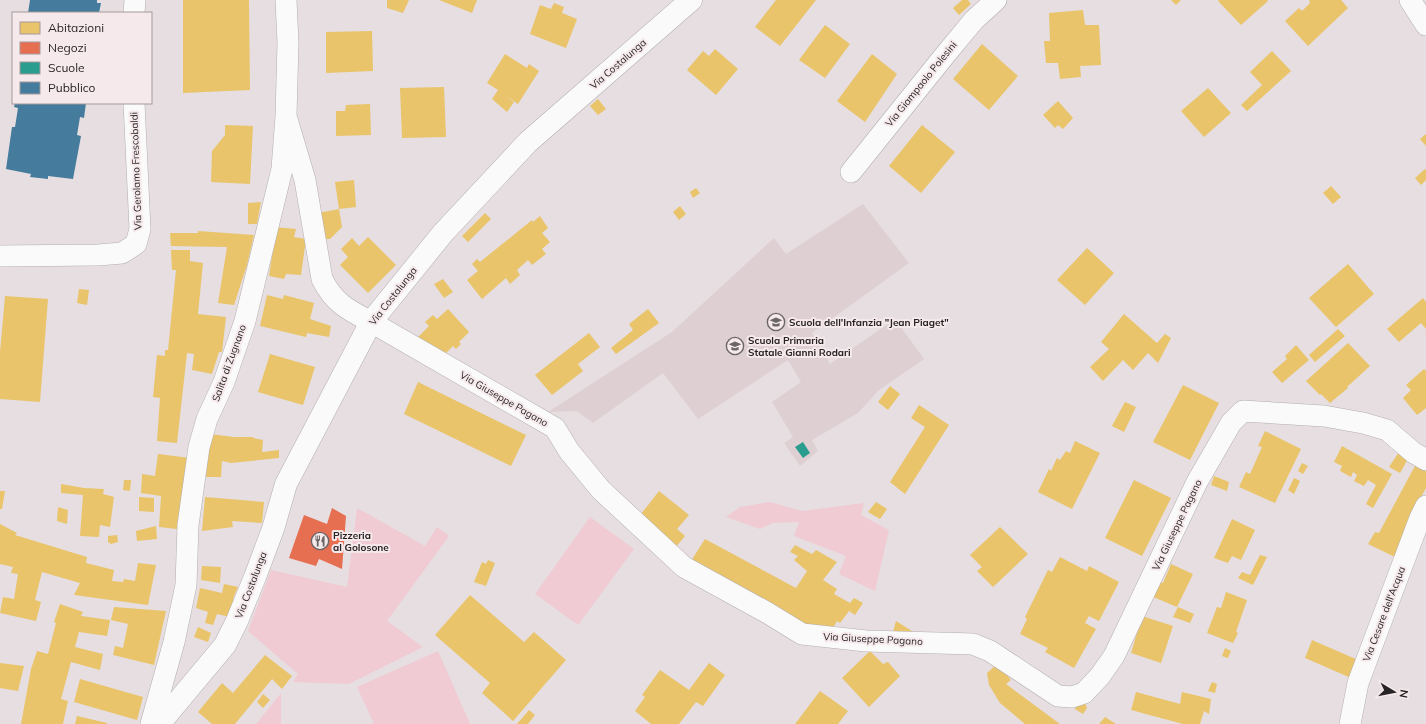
<svg xmlns="http://www.w3.org/2000/svg" width="1426" height="724" font-family="Mulish,sans-serif">
	<rect width="100%" height="100%" fill="#e6dee0"/>
	<!-- built -->
	<path fill="#decfd3" d="M 863,204 L 909,263 L 812,333 L 830,364 L 895,319 L 924,359 L 879,390 L 858,413 L 812,440 L 818,451 L 800,466 L 784,443 L 793,437 L 772,402 L 801,382 L 788,360 L 698,419 L 663,373 L 593,423 L 577,411 L 548,412 L 672,332 L 774,238 L 786,254 Z"/>
	<!-- green -->
	<path fill="#f0cbd4" d="M 770,502 L 802,511 L 864,503 L 861,515 L 889,530 L 875,591 L 839,574 L 846,556 L 794,536 L 799,522 L 773,523 L 760,529 L 726,517 L 740,507 Z
		M 357,508 L 425,546 L 437,527 L 449,536 L 387,621 L 423,647 L 349,684 L 293,682 L 298,674 L 248,631 L 271,570 L 347,587 Z
		M 590,517 L 634,549 L 578,625 L 535,594 Z
		M 438,651 L 470,724 L 374,724 L 357,687 Z
		M 281,693 L 281,724 L 256,724 Z"/>
	<!-- homes -->
	<path fill="#e9c46a" d="M 183,0 L 249,0 L 250,90 L 183,93 Z
		M 387,0 L 409,0 L 403,13 L 387,8 Z
		M 439,0 L 477,0 L 472,13 Z
		M 776,0 L 816,0 L 780,46 L 755,27 Z
		M 962,0 L 968,0 L 971,4 L 959,15 L 953,8 Z
		M 1171,0 L 1181,0 L 1176,5 Z
		M 1219,0 L 1267,0 L 1268,1 L 1241,25 L 1218,1 Z
		M 1310,0 L 1341,0 L 1348,8 L 1308,46 L 1285,21 L 1299,8 L 1302,11 L 1310,3 L 1309,1 Z
		M 554,3 L 564,7 L 562,13 L 577,19 L 566,48 L 530,34 L 540,5 L 551,9 Z
		M 1083,10 L 1085,25 L 1099,25 L 1101,65 L 1080,66 L 1081,77 L 1060,79 L 1058,63 L 1046,63 L 1044,41 L 1050,41 L 1049,13 Z
		M 825,25 L 850,44 L 825,78 L 799,60 Z
		M 372,31 L 373,71 L 326,73 L 326,32 Z
		M 982,44 L 1018,76 L 989,110 L 953,79 Z
		M 715,49 L 738,69 L 716,95 L 687,70 L 703,51 L 709,56 Z
		M 1272,51 L 1291,71 L 1247,111 L 1241,105 L 1262,85 L 1250,72 Z
		M 505,54 L 527,68 L 529,64 L 539,71 L 518,104 L 503,94 L 514,102 L 507,112 L 492,99 L 498,90 L 487,83 Z
		M 872,54 L 897,74 L 865,122 L 837,101 Z
		M 444,87 L 446,137 L 402,138 L 400,88 Z
		M 1208,88 L 1231,113 L 1204,137 L 1181,111 Z
		M 598,99 L 606,109 L 598,115 L 590,106 Z
		M 1058,101 L 1073,118 L 1063,129 L 1058,125 L 1055,128 L 1043,115 Z
		M 370,104 L 371,135 L 336,136 L 336,111 L 345,111 L 346,105 Z
		M 225,125 L 253,126 L 250,184 L 211,182 L 212,151 L 225,135 Z
		M 922,125 L 955,152 L 921,193 L 889,166 Z
		M 1426,134 L 1426,146 L 1420,139 Z
		M 1425,169 L 1426,170 L 1426,180 L 1421,185 L 1415,178 Z
		M 354,180 L 356,207 L 339,209 L 335,182 Z
		M 1331,186 L 1341,197 L 1333,204 L 1323,193 Z
		M 696,188 L 700,193 L 693,198 L 690,192 Z
		M 261,202 L 257,224 L 248,224 L 248,203 Z
		M 680,206 L 686,214 L 679,220 L 673,212 Z
		M 339,209 L 342,227 L 330,239 L 322,239 L 318,213 Z
		M 485,213 L 491,219 L 468,242 L 462,236 Z
		M 540,216 L 548,228 L 542,233 L 550,242 L 542,249 L 546,254 L 532,265 L 528,260 L 517,270 L 520,275 L 510,284 L 506,278 L 482,299 L 467,280 L 478,271 L 472,264 L 477,259 L 480,262 L 532,220 L 533,222 Z
		M 274,227 L 296,229 L 294,237 L 306,239 L 301,275 L 286,274 L 284,279 L 269,276 L 275,236 Z
		M 198,231 L 254,235 L 247,265 L 234,305 L 218,303 L 227,247 L 171,246 L 170,233 L 198,233 Z
		M 368,237 L 396,265 L 368,293 L 340,265 L 348,257 L 341,249 L 352,238 L 359,246 Z
		M 1087,248 L 1114,273 L 1085,305 L 1057,280 Z
		M 171,250 L 190,250 L 190,261 L 203,263 L 198,314 L 226,317 L 222,352 L 219,352 L 212,374 L 192,370 L 194,354 L 187,353 L 177,443 L 157,441 L 160,398 L 153,397 L 157,355 L 165,356 L 165,350 L 168,350 L 176,270 L 172,270 Z
		M 1348,264 L 1374,294 L 1336,327 L 1309,298 Z
		M 443,279 L 453,292 L 444,298 L 434,284 Z
		M 79,289 L 89,290 L 87,305 L 77,303 Z
		M 267,295 L 283,299 L 284,295 L 314,303 L 310,319 L 331,326 L 329,337 L 307,333 L 306,337 L 260,326 Z
		M 5,296 L 48,299 L 40,402 L 0,399 L 0,352 Z
		M 1423,298 L 1426,302 L 1426,329 L 1421,323 L 1399,342 L 1387,329 Z
		M 448,309 L 469,332 L 459,342 L 461,344 L 456,349 L 453,346 L 444,355 L 416,339 L 429,326 L 425,322 L 433,315 L 437,319 Z
		M 648,309 L 659,323 L 616,354 L 611,348 L 633,330 L 629,324 Z
		M 1124,314 L 1157,343 L 1165,334 L 1171,338 L 1158,363 L 1148,353 L 1133,370 L 1123,360 L 1103,381 L 1090,367 L 1109,349 L 1101,342 Z
		M 1338,329 L 1345,336 L 1315,362 L 1309,355 Z
		M 589,333 L 600,347 L 578,364 L 583,371 L 552,395 L 535,375 Z
		M 1348,343 L 1370,366 L 1347,387 L 1348,388 L 1330,403 L 1321,394 L 1320,395 L 1306,381 Z
		M 1296,345 L 1309,360 L 1282,383 L 1272,372 L 1287,359 L 1285,356 Z
		M 270,354 L 315,367 L 303,405 L 258,392 Z
		M 1424,369 L 1426,371 L 1426,408 L 1417,415 L 1403,398 L 1411,390 L 1406,385 Z
		M 418,382 L 526,435 L 511,466 L 404,414 Z
		M 1183,385 L 1219,403 L 1190,460 L 1153,442 Z
		M 890,386 L 900,394 L 888,410 L 878,402 Z
		M 1125,402 L 1136,407 L 1124,432 L 1112,426 Z
		M 919,405 L 949,425 L 905,494 L 890,482 L 925,427 L 911,418 Z
		M 1265,431 L 1301,449 L 1275,503 L 1239,487 L 1246,472 L 1250,474 L 1262,447 L 1258,446 Z
		M 210,434 L 234,437 L 254,437 L 253,438 L 263,440 L 262,452 L 279,450 L 279,458 L 231,463 L 222,461 L 221,477 L 206,477 Z
		M 1075,441 L 1100,453 L 1072,509 L 1038,492 L 1049,469 L 1051,471 L 1057,458 L 1060,460 L 1066,451 L 1070,453 Z
		M 1342,446 L 1392,474 L 1373,508 L 1366,504 L 1376,485 L 1368,480 L 1364,486 L 1354,481 L 1357,475 L 1353,472 L 1351,477 L 1340,471 L 1342,466 L 1334,462 Z
		M 1399,452 L 1408,459 L 1400,473 L 1389,467 Z
		M 158,454 L 190,458 L 182,498 L 177,529 L 159,527 L 161,496 L 141,493 L 142,474 L 155,476 Z
		M 1302,463 L 1308,466 L 1303,474 L 1298,471 Z
		M 1416,464 L 1426,470 L 1426,488 L 1408,520 L 1412,523 L 1395,557 L 1368,544 L 1375,532 L 1379,533 Z
		M 1214,476 L 1229,482 L 1227,491 L 1211,485 Z
		M 1294,478 L 1300,481 L 1294,494 L 1288,490 Z
		M 124,480 L 131,480 L 130,491 L 123,490 Z
		M 1134,480 L 1171,498 L 1142,556 L 1105,538 Z
		M 61,484 L 84,488 L 104,489 L 103,494 L 114,497 L 110,527 L 100,525 L 99,537 L 80,536 L 83,495 L 61,493 Z
		M 0,491 L 5,491 L 2,509 L 0,509 Z
		M 659,491 L 689,515 L 677,529 L 685,536 L 675,548 L 638,518 Z
		M 139,497 L 154,498 L 154,512 L 139,511 Z
		M 205,497 L 264,502 L 262,523 L 232,521 L 233,527 L 202,531 Z
		M 876,502 L 887,509 L 880,519 L 868,512 Z
		M 58,507 L 68,510 L 67,524 L 57,521 Z
		M 1232,519 L 1255,530 L 1241,560 L 1232,556 L 1228,563 L 1214,558 Z
		M 0,524 L 17,533 L 15,535 L 87,557 L 86,563 L 114,570 L 112,581 L 123,582 L 124,579 L 135,581 L 138,563 L 156,565 L 148,605 L 74,595 L 80,583 L 42,572 L 35,600 L 41,602 L 36,621 L 0,613 L 3,597 L 14,599 L 18,574 L 11,573 L 13,567 L 0,564 Z
		M 156,526 L 157,539 L 137,541 L 136,531 Z
		M 1000,527 L 1028,554 L 993,587 L 977,571 L 982,567 L 970,555 Z
		M 117,535 L 118,542 L 111,544 L 108,542 L 108,536 Z
		M 705,539 L 796,588 L 807,571 L 794,560 L 798,556 L 790,552 L 795,545 L 812,554 L 816,550 L 837,562 L 823,580 L 837,589 L 834,594 L 850,603 L 854,598 L 863,603 L 855,615 L 849,611 L 840,623 L 837,621 L 831,631 L 812,629 L 691,561 Z
		M 1260,555 L 1267,557 L 1253,585 L 1238,578 L 1242,572 L 1250,575 Z
		M 1060,557 L 1087,571 L 1089,566 L 1119,582 L 1099,621 L 1089,616 L 1085,623 L 1096,629 L 1074,668 L 1045,652 L 1048,648 L 1020,634 L 1027,619 L 1025,617 L 1048,570 L 1052,572 Z
		M 488,560 L 495,563 L 486,586 L 474,582 L 482,562 L 486,564 Z
		M 1171,564 L 1193,574 L 1177,607 L 1151,596 L 1158,581 L 1163,583 Z
		M 202,566 L 221,567 L 220,583 L 201,580 Z
		M 224,584 L 238,587 L 234,596 L 230,617 L 217,614 L 213,625 L 205,623 L 208,612 L 196,608 L 200,588 L 222,593 Z
		M 1226,592 L 1247,600 L 1236,632 L 1238,633 L 1233,643 L 1207,633 L 1217,607 L 1221,608 Z
		M 470,595 L 524,642 L 534,632 L 566,660 L 513,721 L 482,693 L 490,683 L 435,635 Z
		M 60,604 L 83,612 L 81,616 L 110,620 L 107,636 L 79,632 L 75,647 L 103,654 L 100,670 L 71,662 L 61,699 L 68,701 L 63,724 L 21,724 L 31,669 L 37,651 L 48,654 L 56,623 L 54,622 Z
		M 114,607 L 166,611 L 154,665 L 113,655 L 115,646 L 123,648 L 128,624 L 111,620 Z
		M 1178,607 L 1194,614 L 1190,623 L 1173,617 Z
		M 1142,616 L 1173,626 L 1161,663 L 1131,653 Z
		M 896,621 L 915,633 L 893,632 Z
		M 198,627 L 211,633 L 208,642 L 194,637 Z
		M 1312,640 L 1358,660 L 1351,678 L 1305,658 Z
		M 1225,648 L 1231,651 L 1228,658 L 1222,656 Z
		M 870,651 L 883,664 L 888,662 L 900,676 L 869,707 L 842,678 Z
		M 265,655 L 292,676 L 282,689 L 272,679 L 235,724 L 212,724 L 198,712 L 222,683 L 233,693 Z
		M 0,663 L 24,666 L 18,691 L 0,688 Z
		M 709,663 L 725,675 L 703,706 L 696,702 L 679,724 L 651,724 L 635,711 L 645,697 L 642,695 L 660,670 L 689,690 Z
		M 997,664 L 1011,680 L 1006,684 L 1060,724 L 1025,724 L 1000,703 L 989,685 L 987,673 Z
		M 80,679 L 143,697 L 137,720 L 74,702 Z
		M 1212,682 L 1217,684 L 1215,693 L 1208,691 Z
		M 820,691 L 848,711 L 838,724 L 795,724 Z
		M 1136,692 L 1180,704 L 1182,692 L 1211,699 L 1209,714 L 1204,711 L 1200,724 L 1183,724 L 1131,710 Z
		M 263,694 L 270,700 L 263,708 L 257,702 Z
		M 1085,703 L 1087,708 L 1083,714 L 1075,709 L 1077,704 Z
		M 529,710 L 535,715 L 528,724 L 517,724 Z
		M 77,716 L 107,723 L 107,724 L 75,724 Z
		M 1105,717 L 1116,724 L 1099,724 Z"/>
	<!-- shops -->
	<path fill="#e76f51" d="M 332,508 L 346,516 L 342,569 L 319,559 L 316,566 L 289,558 L 304,515 L 327,524 Z"/>
	<!-- schools -->
	<path fill="#2a9d8f" d="M 803,442 L 810,453 L 803,458 L 795,447 Z"/>
	<!-- public -->
	<path fill="#457b9d" d="M 30,0 L 97,0 L 97,3 L 101,3 L 99,13 L 28,13 Z
		M 15,103 L 86,103 L 84,118 L 80,117 L 77,135 L 81,136 L 73,179 L 48,176 L 48,179 L 30,177 L 31,174 L 6,169 L 12,127 L 15,127 L 18,108 L 14,107 Z"/>
	<g fill="none" stroke-linecap="round" stroke-linejoin="round">
		<defs>
			<path id="street" d="M 1410,0 L 1426,25
				M 134,13 L 135,0
				M 286,116 L 305,180 L 322,279 C 334,303 348,310 371,322 L 555,428 L 569,451 L 601,490 L 684,567 L 766,612 L 802,634 L 866,641 L 973,644 L 990,651 L 1058,696 L 1072,697 L 1084,693 L 1100,676 L 1114,656 L 1197,482 L 1231,423 L 1243,411 L 1324,416 L 1363,423 L 1387,430 L 1414,453 L 1426,460
				M 851,172 L 945,55 L 974,20 L 996,0
				M 0,256 L 98,255 L 122,253 L 136,244 L 140,229 L 134,103
				M 151,724 L 174,642 L 186,585 L 188,525 L 199,447 L 207,419 L 224,382 L 245,321 L 282,169 L 286,116 L 288,43 L 286,0
				M 1350,724 L 1358,683 L 1420,518 L 1426,506"/>
			<path id="secondary" d="M 159,724 L 225,645 L 237,621 L 255,577 L 273,529 L 286,484 L 371,322 L 443,233 L 528,142 L 691,0"/>
		</defs>
		<!-- street casing -->
		<use href="#street" stroke="#b3aeaf" stroke-width="22"/>
		<!-- secondary casing -->
		<use href="#secondary" stroke="#b3aeaf" stroke-width="23"/>
		<!-- street -->
		<use href="#street" stroke="#fbfafa" stroke-width="21"/>
		<!-- secondary -->
		<use href="#secondary" stroke="#fbfafa" stroke-width="22"/>
	</g>
	<!-- icons -->
	<defs>
		<symbol id="school-ring" viewBox="-11 -11 22 22"><circle r="9.5" fill="#f6e9ec" stroke="#6a6566" stroke-width="1.5"/><path d="M0-5L7-2L0 1L-7-2ZM-4 1L0 2.5L4 1V4Q0 6-4 4Z" fill="#6a6566"/></symbol>
		<symbol id="restaurant-ring" viewBox="-11 -11 22 22"><circle r="9.5" fill="#f6e9ec" stroke="#6a6566" stroke-width="1.5"/><path d="M-5-6h1v4h1v-4h1v4h1v-4h1v5L-1.5 .5V6h-2V.5L-5-1ZM5-6V6H3V1.5H1.5Q1.5-4 5-6Z" fill="#6a6566"/></symbol>
	</defs>
	<g fill-rule="evenodd">
		<use href="#school-ring" x="766" y="312" width="20" height="20"/>
		<use href="#school-ring" x="725" y="336" width="20" height="20"/>
		<use href="#restaurant-ring" x="310" y="531" width="20" height="20"/>
	</g>
	<g text-anchor="middle" dominant-baseline="central" stroke-width="4" stroke-linejoin="round" paint-order="stroke">
		<!-- street labels -->
		<g font-size="10" fill="#282425" stroke="#f6e9ec">
			<text transform="translate(618 64) rotate(-41)">Via Costalunga</text>
			<text transform="translate(921 84) rotate(-51)">Via Giampaolo Polesini</text>
			<text transform="translate(136 171) rotate(-92)">Via Gerolamo Frescobaldi</text>
			<text transform="translate(393 296) rotate(-52)">Via Costalunga</text>
			<text transform="translate(229 363) rotate(-70)">Salita di Zugnano</text>
			<text transform="translate(504 399) rotate(30)">Via Giuseppe Pagano</text>
			<text transform="translate(1177 525) rotate(-64)">Via Giuseppe Pagano</text>
			<text transform="translate(251 585) rotate(-69)">Via Costalunga</text>
			<text transform="translate(1384 614) rotate(-69)">Via Cesare dell'Acqua</text>
			<text transform="translate(873 639) rotate(3)">Via Giuseppe Pagano</text>
		</g>
		<!-- poi labels -->
		<g font-size="10" font-weight="bold" fill="#282425" stroke="#f6e9ec" text-anchor="start">
			<text x="789" y="322">Scuola dell'Infanzia "Jean Piaget"</text>
			<text x="748" y="340">Scuola Primaria<tspan x="748" dy="12">Statale Gianni Rodari</tspan></text>
			<text x="333" y="535">Pizzeria<tspan x="333" dy="12">al Golosone</tspan></text>
		</g>
	</g>
	<!-- legend -->
	<rect x="12" y="12" width="140" height="92" fill="#f6e9ec" stroke="#a49a9c"/>
	<rect x="20" y="22" width="20" height="12" fill="#e9c46a" stroke="#a49a9c"/>
	<text x="48" y="32" font-size="12" fill="#282425">Abitazioni</text>
	<rect x="20" y="42" width="20" height="12" fill="#e76f51" stroke="#a49a9c"/>
	<text x="48" y="52" font-size="12" fill="#282425">Negozi</text>
	<rect x="20" y="62" width="20" height="12" fill="#2a9d8f" stroke="#a49a9c"/>
	<text x="48" y="72" font-size="12" fill="#282425">Scuole</text>
	<rect x="20" y="82" width="20" height="12" fill="#457b9d" stroke="#a49a9c"/>
	<text x="48" y="92" font-size="12" fill="#282425">Pubblico</text>
	<!-- north arrow -->
	<g transform="translate(1394 692) rotate(100)" stroke="#f6e9ec" stroke-width="3" paint-order="stroke">
	<path d="M0-3L7 15L0 10L-7 15Z" fill="#282425"/>
	<text y="-6" font-size="11" font-weight="bold" text-anchor="middle" fill="#282425">N</text>
	</g>
</svg>
